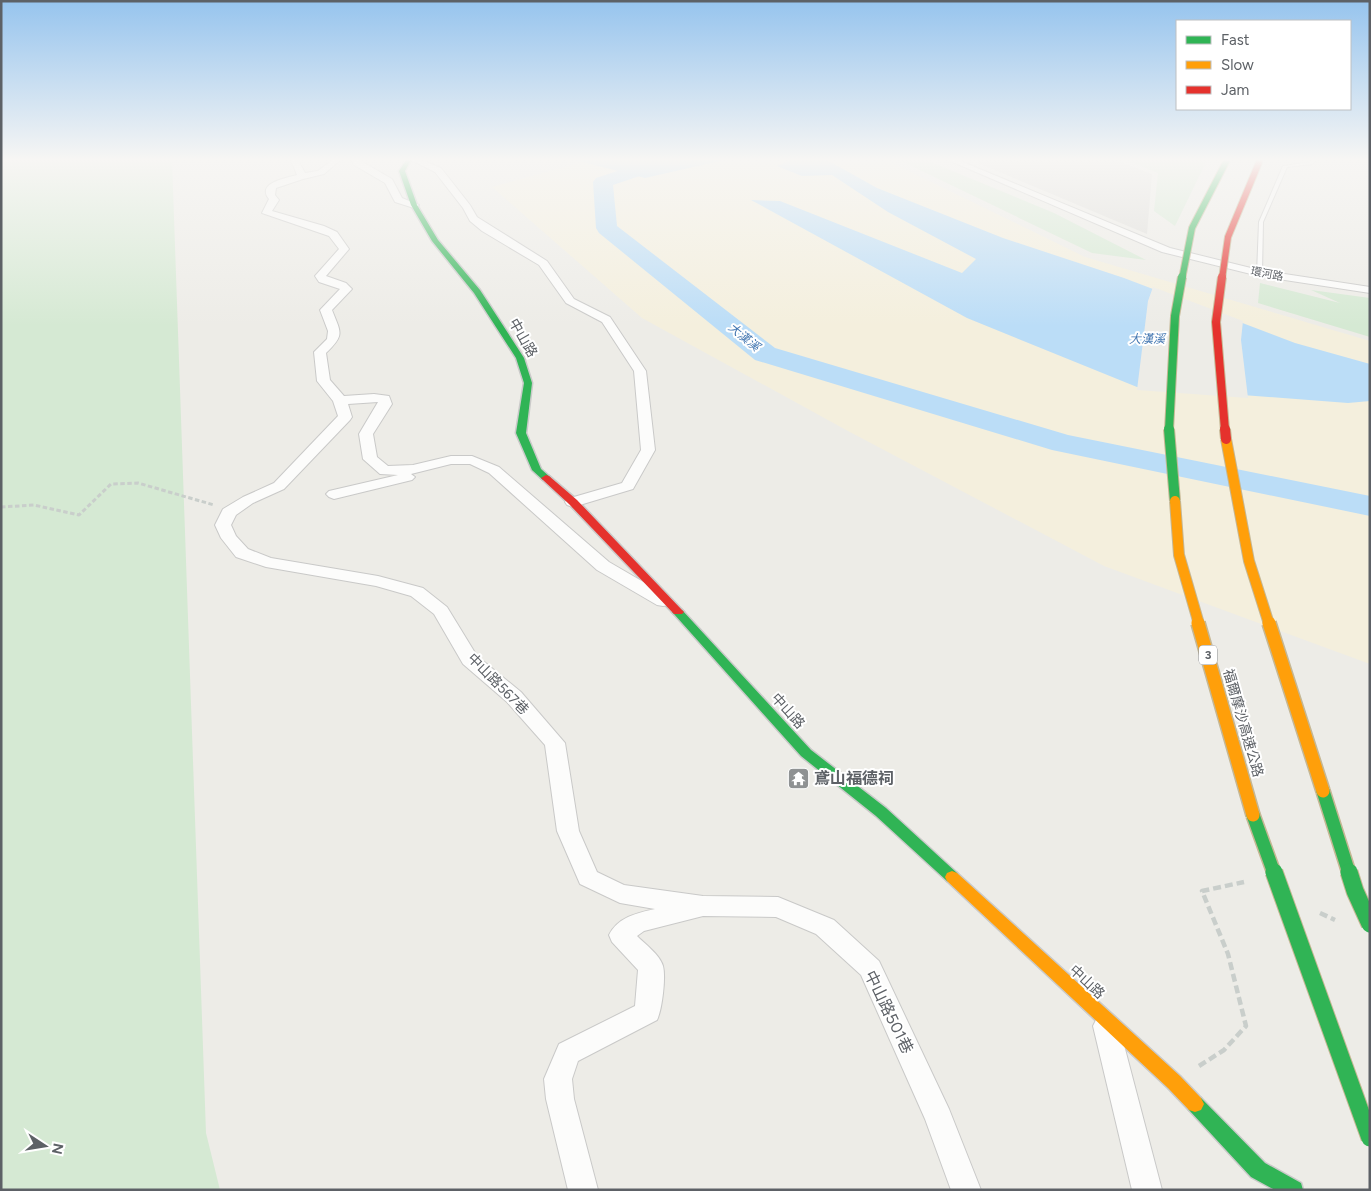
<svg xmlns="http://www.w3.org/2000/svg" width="1371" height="1191" font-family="Figtree,'Noto Sans TC',sans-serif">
	<rect width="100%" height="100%" fill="#edece7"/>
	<!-- industrial -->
	<path fill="#deddd9" d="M 971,160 L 1115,160 L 1152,174 L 1147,234 Z"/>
	<!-- green -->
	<path fill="#d5e9d3" d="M 1,160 L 172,160 L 206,1133 L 220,1190 L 1,1190 Z
		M 899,160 L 926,160 L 1054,213 L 1146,260 L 1092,253 Z
		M 1126,160 L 1207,160 L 1175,226 L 1154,211 L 1158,173 Z
		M 1260,283 L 1340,303 L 1311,290 L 1370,298 L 1370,337 L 1258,303 Z"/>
	<!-- sand -->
	<path fill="#f4efdd" d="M 590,160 L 886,160 L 1085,257 L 1370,341 L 1370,664 L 1104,566 L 848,431 L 642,318 L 492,187 Z"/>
	<!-- water -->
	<path fill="#bbddf7" d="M 575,160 L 724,160 L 645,178 Z
		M 791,160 L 827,160 L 877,188 L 1003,238 L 1124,278 L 1295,343 L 1370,364 L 1370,401 L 1348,403 L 1137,387 L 967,318 L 751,200 L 780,201 L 962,273 L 976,259 L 888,212 L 832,175 L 802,176 L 777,166 Z"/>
	<!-- pier -->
	<path fill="#edece7" d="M 1153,287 L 1243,321 L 1241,340 L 1248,398 L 1137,390 L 1148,301 Z"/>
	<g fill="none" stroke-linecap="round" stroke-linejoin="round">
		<!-- river -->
		<path fill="#bbddf7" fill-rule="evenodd" d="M 651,160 L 677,160 L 675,164 L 613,185 L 617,226 L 775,348 L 1068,435 L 1370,496 L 1370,516 L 1052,450 L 755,360 L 599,233 L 596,228 L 593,182 L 596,178 Z"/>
		<defs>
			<path id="lane" d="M 1312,160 L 1316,160 L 1312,164 L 1287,167 L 1263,222 L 1262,273 L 1257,274 L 1259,222 L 1283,166 L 1311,162 Z"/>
			<path id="street" d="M 291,160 L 301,160 L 299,162 L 305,173 L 318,171 L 332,160 L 340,160 L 324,174 L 303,179 L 276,188 L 275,195 L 279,200 L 272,211 L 324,226 L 337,232 L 349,249 L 326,276 L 346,283 L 352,289 L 332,310 C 341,333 345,335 326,353 L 330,380 L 344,396 L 374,394 L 389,396 L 392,404 L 373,434 L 377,457 L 388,466 L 413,465 L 451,456 L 472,456 L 499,467 L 609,562 L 669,597 L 672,601 L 669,605 L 663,606 L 657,605 L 597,570 L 489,473 L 470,464 L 451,464 L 411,474 L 415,477 L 412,480 L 334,499 L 329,497 L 326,494 L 329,491 L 398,475 L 380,474 L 363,459 L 359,434 L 378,402 L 348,404 L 352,417 L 350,420 L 284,489 L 253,503 L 236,515 L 231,525 L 236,536 L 248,549 L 271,558 L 378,576 L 423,588 L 447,607 L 477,656 L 521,692 L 565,743 L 579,831 L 597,872 L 624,885 L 703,896 L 778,897 L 834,920 L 879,961 L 949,1109 L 981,1190 L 951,1190 L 925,1119 L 861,975 L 816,934 L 776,917 L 703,916 L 644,931 L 637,936 C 645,944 660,955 663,966 C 666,977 662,1010 657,1020 L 578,1061 L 572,1079 L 574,1099 L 598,1190 L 568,1190 L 546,1099 L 544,1079 L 559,1044 L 635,1006 L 638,970 L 612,942 L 609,935 C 618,917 637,913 655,909 L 620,903 L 580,884 L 557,831 L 545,745 L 507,702 L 463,664 L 434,614 L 411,596 L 376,586 L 266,567 L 236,557 L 221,538 L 215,525 L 223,509 L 243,497 L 274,483 L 338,416 L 333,401 L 317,381 L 314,352 L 327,339 L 328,331 L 320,310 L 340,289 L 319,282 L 315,276 L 339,249 L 329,236 L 262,213 L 269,199 C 256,183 286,178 297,175 Z
				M 351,160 L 359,160 L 392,179 L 402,198 L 419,205 L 414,208 L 395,202 L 385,183 L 354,165 Z
				M 411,160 L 421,160 L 441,168 L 470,205 L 477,217 L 547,261 L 574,299 L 610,317 L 646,371 L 655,450 L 633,489 L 573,507 L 567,505 L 565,502 L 567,499 L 622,483 L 641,450 L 634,371 L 602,322 L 566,303 L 539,265 L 482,231 L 470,221 L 463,208 L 435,172 Z
				M 948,160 L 958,160 L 1170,248 L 1259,270 L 1370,287 L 1370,293 L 1259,276 L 1162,252 Z
				M 1106,1014 L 1115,1018 L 1119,1026 L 1162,1190 L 1132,1190 L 1093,1026 L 1097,1018 Z"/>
			<path id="fast" d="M 406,160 L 411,160 L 405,171 L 417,205 L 438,240 L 480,290 L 524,358 L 532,383 L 526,433 L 541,469 L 551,478 L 549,480 L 543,480 L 532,470 L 516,433 L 524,383 L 516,358 L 474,293 L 432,241 L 411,205 L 399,171 Z
				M 678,609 L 682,610 L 811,750 L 886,808 L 957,873 L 959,877 L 957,881 L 952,883 L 947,881 L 876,816 L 801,756 L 674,614 L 672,612 Z
				M 1195,1096 L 1201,1098 L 1265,1163 L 1301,1183 L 1303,1190 L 1275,1190 L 1251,1177 L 1189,1110 L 1186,1104 L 1189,1098 Z"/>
			<path id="slow" d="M 952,871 L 957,873 L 1180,1076 L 1201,1098 L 1204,1104 L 1201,1110 L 1195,1112 L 1189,1110 L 1168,1088 L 947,881 L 945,877 L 947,873 Z"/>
			<path id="jam" d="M 546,475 L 549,476 L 577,500 L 682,610 L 684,612 L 682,614 L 674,614 L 569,504 L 543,480 L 541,478 Z"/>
		</defs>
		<!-- lane casing -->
		<use href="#lane" stroke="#c9c9c8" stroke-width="2"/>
		<!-- street casing -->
		<use href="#street" stroke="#c9c9c8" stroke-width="2"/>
		<!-- fast casing -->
		<use href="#fast" stroke="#cacac9" stroke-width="3"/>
		<!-- slow casing -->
		<use href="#slow" stroke="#cacac9" stroke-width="3"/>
		<!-- jam casing -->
		<use href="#jam" stroke="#cacac9" stroke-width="3"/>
		<!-- path-far1 -->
		<path stroke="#c9cecb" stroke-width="3" stroke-dasharray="4.5 2.5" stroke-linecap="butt" d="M 1,507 L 34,505 L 79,515 L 111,484 L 138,483 L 214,505"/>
		<!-- path -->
		<path stroke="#c9cecb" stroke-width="4.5" stroke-dasharray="8 4" stroke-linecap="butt" d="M 1320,913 L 1335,920
			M 1199,1066 L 1224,1050 L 1246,1026 L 1228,954 L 1202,891 L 1244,882"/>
		<!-- lane -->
		<use href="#lane" fill="#fcfcfb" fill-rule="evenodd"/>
		<!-- street -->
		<use href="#street" fill="#fcfcfb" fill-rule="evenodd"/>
		<!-- fast -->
		<use href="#fast" fill="#30b455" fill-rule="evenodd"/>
		<!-- slow -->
		<use href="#slow" fill="#ff9f0a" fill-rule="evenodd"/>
		<!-- jam -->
		<use href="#jam" fill="#e5322d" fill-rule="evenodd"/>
		<defs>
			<path id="fast-bridge-far4" d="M 1182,279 L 1192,228 L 1227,160"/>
			<path id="fast-bridge-far3" d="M 1169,430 L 1175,316 L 1182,277"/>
			<path id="fast-bridge-far2" d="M 1169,429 L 1175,501"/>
			<path id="fast-bridge-far1" d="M 1323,791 L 1349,873
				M 1253,815 L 1274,873"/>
			<path id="fast-bridge" d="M 1274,872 L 1370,1138
				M 1349,872 L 1355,891 L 1370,924"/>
			<path id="slow-bridge-far1" d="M 1226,439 L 1249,561 L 1269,624
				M 1175,501 L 1179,555 L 1199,624"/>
			<path id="slow-bridge" d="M 1198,623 L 1253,815
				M 1269,623 L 1323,791"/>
			<path id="jam-bridge-far2" d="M 1222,279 L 1228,237 L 1260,160"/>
			<path id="jam-bridge-far1" d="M 1222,277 L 1216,322 L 1225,430"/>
			<path id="jam-bridge" d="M 1225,429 L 1226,439"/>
		</defs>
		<!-- fast-bridge-far4 casing -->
		<use href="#fast-bridge-far4" stroke="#c5b794" stroke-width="8" stroke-linecap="butt"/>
		<!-- fast-bridge-far3 casing -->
		<use href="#fast-bridge-far3" stroke="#c5b794" stroke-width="10" stroke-linecap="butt"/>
		<!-- fast-bridge-far2 casing -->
		<use href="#fast-bridge-far2" stroke="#c5b794" stroke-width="12" stroke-linecap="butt"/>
		<!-- fast-bridge-far1 casing -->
		<use href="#fast-bridge-far1" stroke="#c5b794" stroke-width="16" stroke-linecap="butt"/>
		<!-- fast-bridge casing -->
		<use href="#fast-bridge" stroke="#c5b794" stroke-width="19" stroke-linecap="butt"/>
		<!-- slow-bridge-far1 casing -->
		<use href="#slow-bridge-far1" stroke="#c5b794" stroke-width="12" stroke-linecap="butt"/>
		<!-- slow-bridge casing -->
		<use href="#slow-bridge" stroke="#c5b794" stroke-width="16" stroke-linecap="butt"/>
		<!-- jam-bridge-far2 casing -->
		<use href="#jam-bridge-far2" stroke="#c5b794" stroke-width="8" stroke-linecap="butt"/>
		<!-- jam-bridge-far1 casing -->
		<use href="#jam-bridge-far1" stroke="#c5b794" stroke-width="10" stroke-linecap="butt"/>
		<!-- jam-bridge casing -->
		<use href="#jam-bridge" stroke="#c5b794" stroke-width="12" stroke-linecap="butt"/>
		<!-- fast-bridge-far4 -->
		<use href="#fast-bridge-far4" stroke="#30b455" stroke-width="6"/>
		<!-- fast-bridge-far3 -->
		<use href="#fast-bridge-far3" stroke="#30b455" stroke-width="8"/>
		<!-- fast-bridge-far2 -->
		<use href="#fast-bridge-far2" stroke="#30b455" stroke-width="10"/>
		<!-- fast-bridge-far1 -->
		<use href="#fast-bridge-far1" stroke="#30b455" stroke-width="13"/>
		<!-- fast-bridge -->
		<use href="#fast-bridge" stroke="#30b455" stroke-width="17"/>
		<!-- slow-bridge-far1 -->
		<use href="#slow-bridge-far1" stroke="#ff9f0a" stroke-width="10"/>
		<!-- slow-bridge -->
		<use href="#slow-bridge" stroke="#ff9f0a" stroke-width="13"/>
		<!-- jam-bridge-far2 -->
		<use href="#jam-bridge-far2" stroke="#e5322d" stroke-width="6"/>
		<!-- jam-bridge-far1 -->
		<use href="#jam-bridge-far1" stroke="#e5322d" stroke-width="8"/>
		<!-- jam-bridge -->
		<use href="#jam-bridge" stroke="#e5322d" stroke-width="10"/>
	</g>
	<!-- sky -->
	<linearGradient id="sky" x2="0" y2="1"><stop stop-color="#96c4ee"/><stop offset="0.49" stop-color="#f7f6f4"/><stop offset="1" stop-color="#f7f6f4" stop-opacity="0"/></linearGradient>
	<rect width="1371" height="326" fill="url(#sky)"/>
	<!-- icons -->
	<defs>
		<symbol id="temple-square" viewBox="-11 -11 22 22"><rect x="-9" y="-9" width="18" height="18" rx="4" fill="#8f9293" stroke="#fff"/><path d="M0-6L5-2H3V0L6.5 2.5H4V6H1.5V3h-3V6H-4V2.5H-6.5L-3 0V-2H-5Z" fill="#fff"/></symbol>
	</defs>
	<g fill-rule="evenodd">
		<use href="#temple-square" x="786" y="766" width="25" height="25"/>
	</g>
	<g text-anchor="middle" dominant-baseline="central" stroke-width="4" stroke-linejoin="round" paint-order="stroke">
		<!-- far-street labels -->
		<g font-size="11" fill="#5d6166" stroke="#fff">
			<text transform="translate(1267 274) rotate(10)">環河路</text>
		</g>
		<!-- far-water labels -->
		<g font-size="12" font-style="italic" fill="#4276b1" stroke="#fff">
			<text transform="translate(744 337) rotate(39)">大漢溪</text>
			<text x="1147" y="339">大漢溪</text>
		</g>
		<!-- shield labels -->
		<rect fill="#fff" stroke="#8e9094" stroke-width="1" x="1199" y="645.5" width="18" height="19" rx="4"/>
		<g font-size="12" font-weight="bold" fill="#5d6166">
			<text x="1208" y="655">3</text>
		</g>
		<!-- street labels -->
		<g font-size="14" fill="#5d6166" stroke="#fff">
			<text transform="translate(523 338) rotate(60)">中山路</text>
			<text transform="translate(498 684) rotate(45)">中山路567巷</text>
			<text transform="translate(788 711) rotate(48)">中山路</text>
			<text transform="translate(1243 723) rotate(74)">福爾摩沙高速公路</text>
			<text transform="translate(1087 982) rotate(43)">中山路</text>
		</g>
		<!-- near-poi labels -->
		<g font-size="16" font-weight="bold" fill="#5d6166" stroke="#fff" text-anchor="start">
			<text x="814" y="778">鳶山福德祠</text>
		</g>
		<!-- near-street labels -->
		<g font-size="16" fill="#5d6166" stroke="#fff">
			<text transform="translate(889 1012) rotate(64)">中山路501巷</text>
		</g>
	</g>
	<!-- border -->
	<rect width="1371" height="1191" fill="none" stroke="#5d6166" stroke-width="5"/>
	<!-- legend -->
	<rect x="1176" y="20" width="175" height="90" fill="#ffffff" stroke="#bec0c2"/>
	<rect x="1186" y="36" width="25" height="8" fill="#30b455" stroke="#bec0c2"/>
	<text x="1221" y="45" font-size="15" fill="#5d6166">Fast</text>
	<rect x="1186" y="61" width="25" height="8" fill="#ff9f0a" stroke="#bec0c2"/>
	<text x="1221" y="70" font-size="15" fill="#5d6166">Slow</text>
	<rect x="1186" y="86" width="25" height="8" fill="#e5322d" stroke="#bec0c2"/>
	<text x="1221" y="95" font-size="15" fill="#5d6166">Jam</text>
	<!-- north arrow -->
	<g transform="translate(45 1146) rotate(102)" stroke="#ffffff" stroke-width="4" paint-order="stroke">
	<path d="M0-4L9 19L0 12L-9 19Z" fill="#5d6166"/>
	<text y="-8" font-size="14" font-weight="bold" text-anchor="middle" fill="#5d6166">N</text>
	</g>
</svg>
